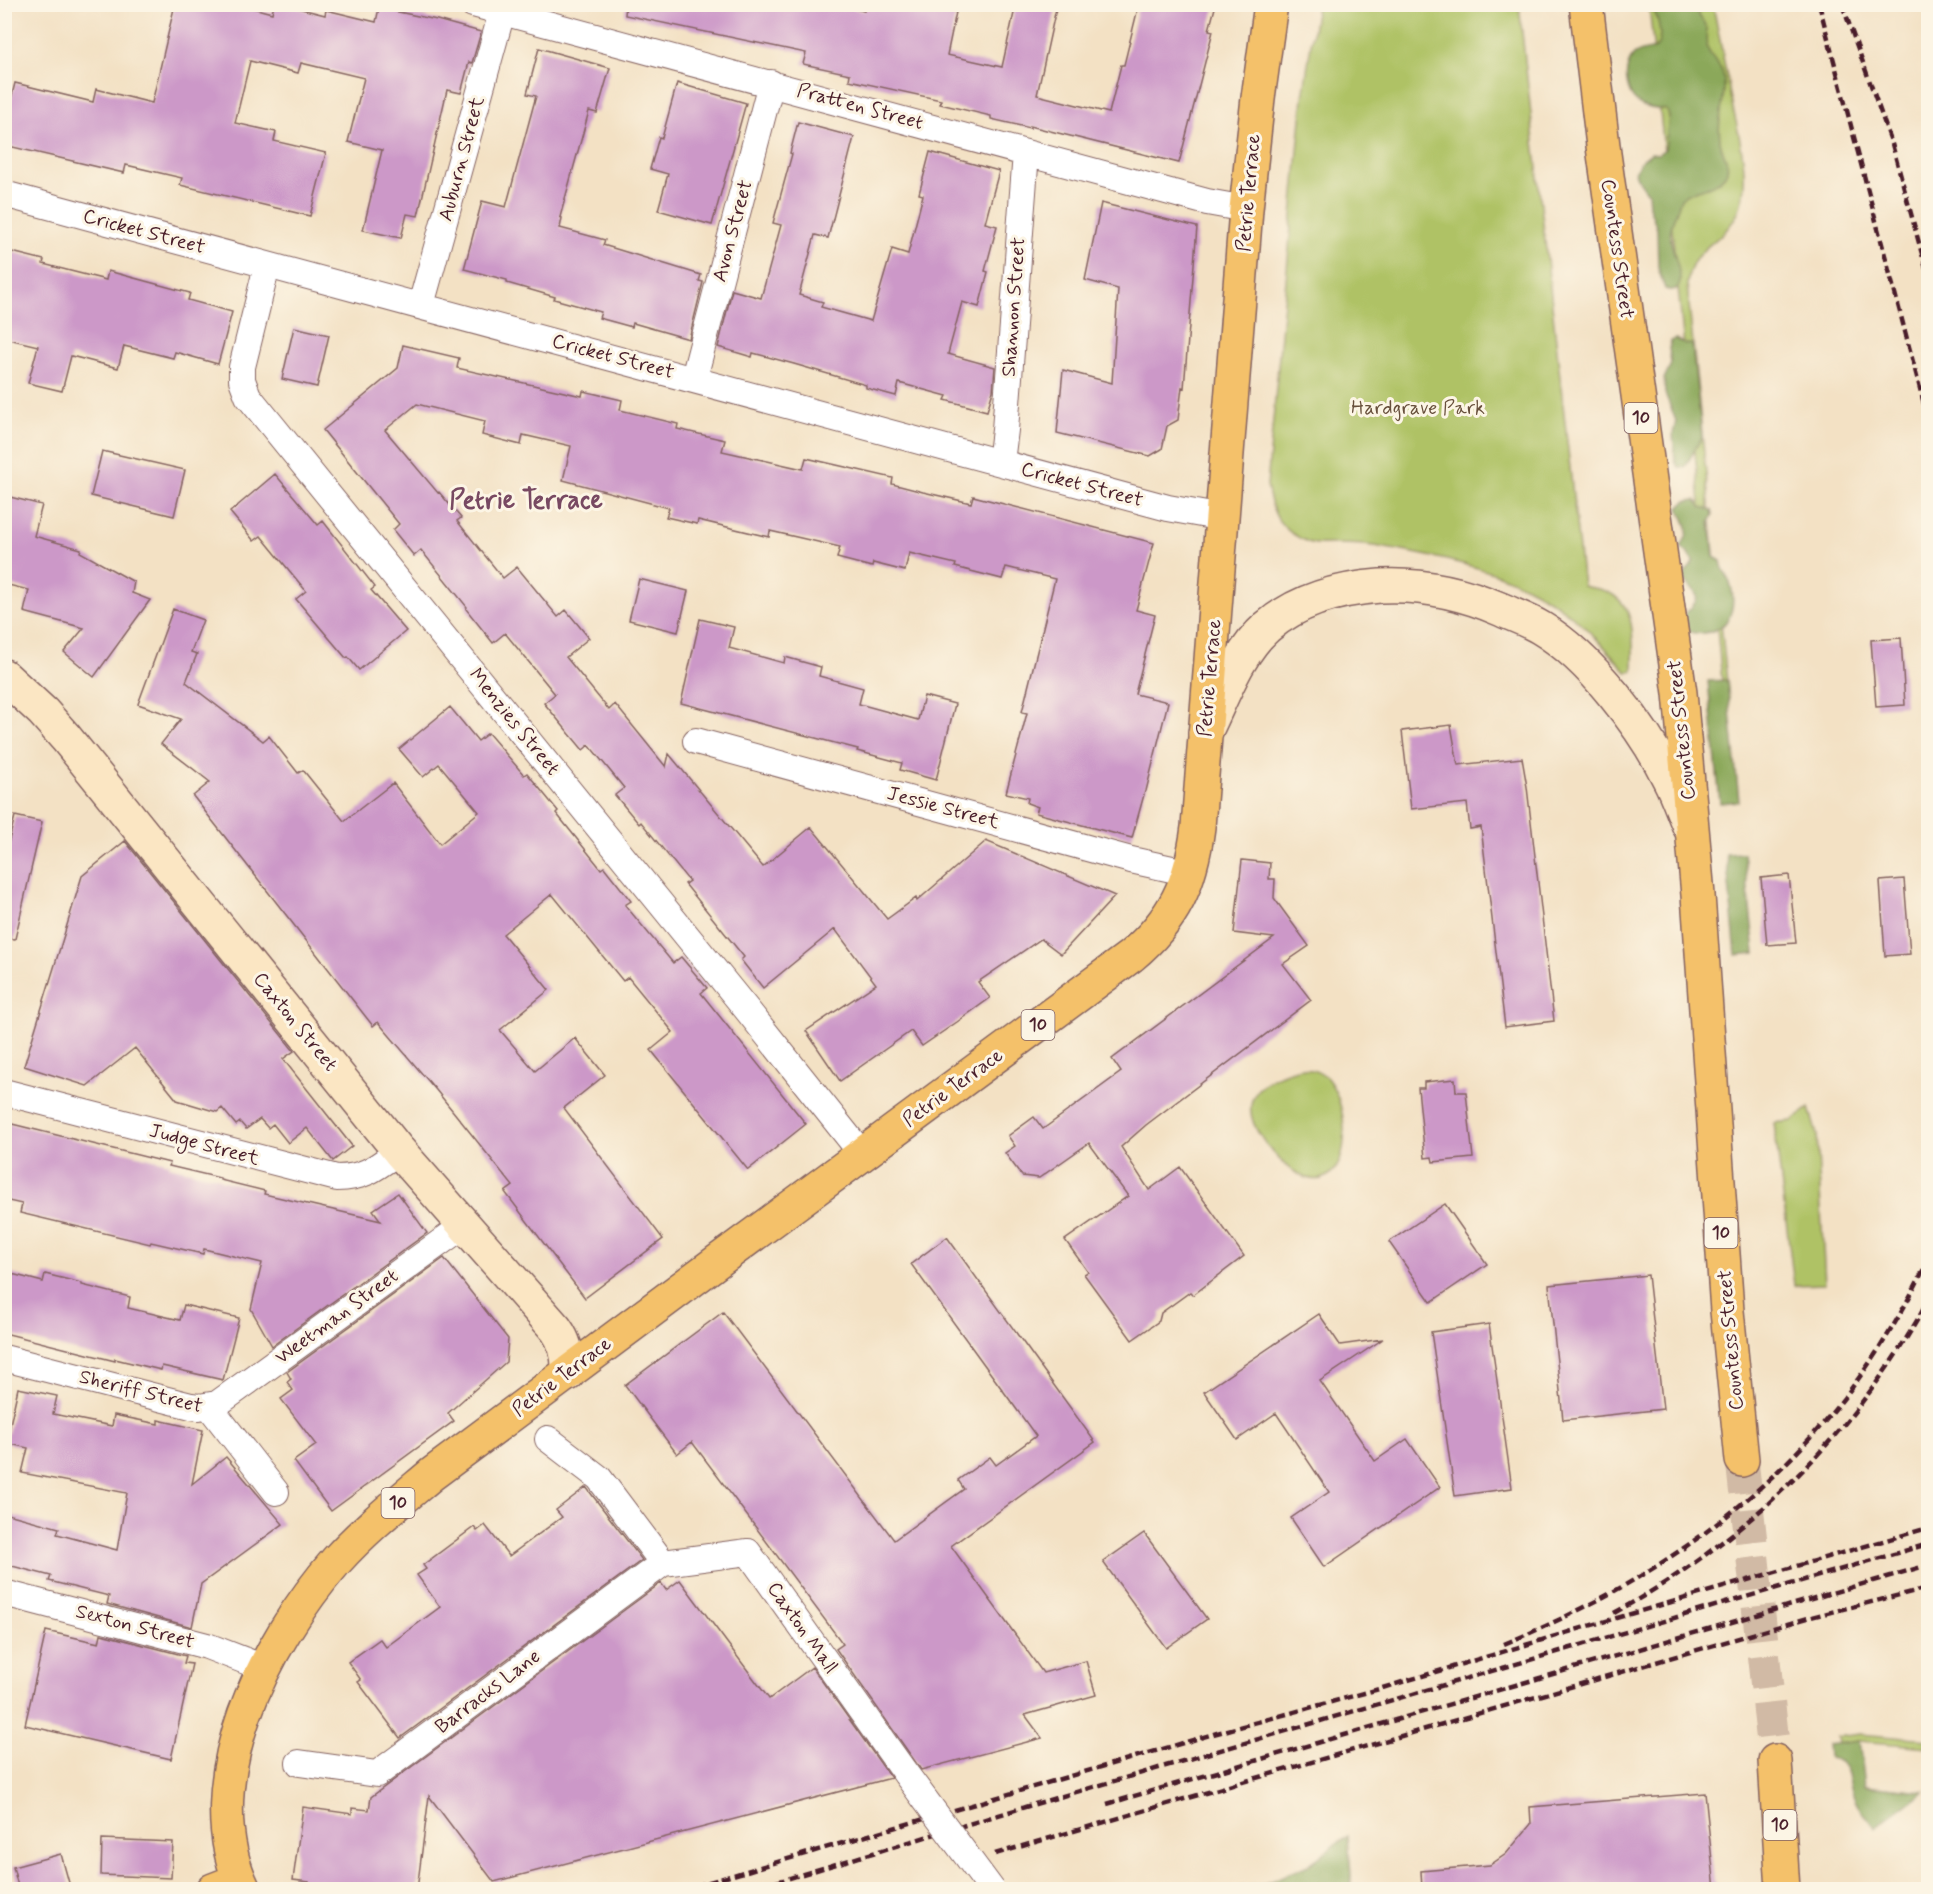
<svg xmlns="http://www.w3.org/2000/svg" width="1933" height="1894" font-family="Mynerve,sans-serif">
	<rect width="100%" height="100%" fill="#fcf5e5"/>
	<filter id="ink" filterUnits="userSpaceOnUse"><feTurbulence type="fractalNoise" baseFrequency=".0167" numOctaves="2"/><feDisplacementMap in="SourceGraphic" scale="12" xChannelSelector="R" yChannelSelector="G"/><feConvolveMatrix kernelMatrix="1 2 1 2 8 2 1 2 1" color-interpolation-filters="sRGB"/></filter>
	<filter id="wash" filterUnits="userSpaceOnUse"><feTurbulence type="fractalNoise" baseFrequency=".008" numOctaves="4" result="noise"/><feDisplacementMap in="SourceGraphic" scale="24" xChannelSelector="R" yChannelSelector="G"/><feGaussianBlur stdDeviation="1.35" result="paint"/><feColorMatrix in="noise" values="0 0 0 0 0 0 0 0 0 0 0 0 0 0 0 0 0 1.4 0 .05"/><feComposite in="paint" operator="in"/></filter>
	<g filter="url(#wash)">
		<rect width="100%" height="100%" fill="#f3e1c4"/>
		<!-- green -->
		<path fill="#afc265" stroke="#7c7048" stroke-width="1.5" d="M 1317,5 L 1519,5 L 1583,586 C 1589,588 1596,588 1602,590 C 1638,601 1633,640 1633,671 L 1627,672 C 1609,652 1590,630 1568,613 C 1516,571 1444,558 1380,547 C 1365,544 1349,544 1334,544 C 1327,544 1318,545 1311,543 C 1280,532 1272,515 1267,485 L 1303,97 Z
			M 1649,5 L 1713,5 C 1719,35 1725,65 1730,95 C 1737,128 1753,179 1738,212 C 1722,247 1693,242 1687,284 L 1729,702 L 1724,702 L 1710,557 L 1701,512 Z
			M 1301,1068 C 1310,1069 1319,1071 1326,1077 C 1344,1096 1351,1147 1336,1168 C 1313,1199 1277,1159 1263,1140 C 1234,1099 1260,1078 1301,1068 Z
			M 1809,1108 L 1817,1135 L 1825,1284 L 1794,1285 L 1774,1123 L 1792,1121 Z
			M 1860,1734 L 1928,1740 L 1928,1747 L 1859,1741 L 1838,1744 L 1837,1737 Z"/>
		<!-- forest -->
		<path fill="#8ba85a" stroke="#6a6442" stroke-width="1.5" d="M 1650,5 L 1696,5 C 1697,17 1700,15 1705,25 C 1708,31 1705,40 1707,47 C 1710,56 1718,63 1722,71 C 1730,93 1713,122 1722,149 C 1725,157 1731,167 1725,175 C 1714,190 1693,188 1681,198 C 1678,208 1672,220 1671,230 C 1670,236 1671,244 1673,249 C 1675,260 1692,296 1665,289 L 1658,268 L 1657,229 L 1649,206 L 1648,193 L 1637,178 L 1635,172 L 1641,161 L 1651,153 L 1658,154 L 1665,149 L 1669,117 L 1667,110 C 1660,109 1650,109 1643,106 C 1625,98 1622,70 1633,56 C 1637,50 1649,50 1656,48 C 1664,36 1658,16 1650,5 Z
			M 1676,339 L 1685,344 L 1692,344 L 1702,437 L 1685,467 L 1678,467 L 1675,461 L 1673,434 L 1676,421 L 1665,393 L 1664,379 L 1671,364 L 1669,348 L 1671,341 Z
			M 1696,500 L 1702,507 L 1712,510 L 1713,515 L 1710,522 L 1714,557 L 1721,561 C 1722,570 1724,570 1728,577 C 1735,594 1736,618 1719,628 C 1707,634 1699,635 1687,631 L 1684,615 C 1701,598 1701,596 1683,580 C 1686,562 1705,568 1681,547 C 1692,529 1687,526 1679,508 L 1686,501 Z
			M 1727,680 L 1739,801 L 1720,803 L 1708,681 Z
			M 1744,853 L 1755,953 L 1736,955 L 1726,854 Z
			M 1859,1741 L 1865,1785 L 1924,1791 L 1875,1828 C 1868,1819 1860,1811 1855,1800 C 1847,1783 1853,1762 1829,1758 L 1828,1745 Z
			M 1348,1836 L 1352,1889 L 1226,1889 L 1262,1885 L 1308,1865 Z"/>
		<g id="blocks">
			<!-- building -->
			<path fill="#cc98c8" d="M 175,4 L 237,4 L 272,13 L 274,4 L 282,4 L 325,15 L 326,10 L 376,22 L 379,8 L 437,20 L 481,32 L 472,63 L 469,62 L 461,93 L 447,90 L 418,216 L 407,214 L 401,238 L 363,230 L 382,150 L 348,142 L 364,78 L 301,63 L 298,73 L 250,61 L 235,123 L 276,132 L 274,141 L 326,153 L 310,216 L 180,185 L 182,178 L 126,165 L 124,173 L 4,145 L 4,127 L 15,83 L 93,102 L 96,89 L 152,103 Z
				M 626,4 L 834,4 L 864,11 L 866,4 L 918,4 L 956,12 L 947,55 L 1002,67 L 1016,4 L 1057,4 L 1037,95 L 1109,113 L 1121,65 L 1124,65 L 1139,4 L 1216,4 L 1209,30 L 1213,31 L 1179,163 L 1030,126 L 1030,128 L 991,119 L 991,116 L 940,104 L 941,100 L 849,80 L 850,74 L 803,64 L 806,53 L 625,15 Z
				M 539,48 L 610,68 L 597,113 L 589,111 L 560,217 L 562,218 L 560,228 L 605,240 L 603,245 L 701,275 L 699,281 L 703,282 L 689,339 L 633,323 L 632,327 L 599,318 L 601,312 L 554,299 L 555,297 L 507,283 L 507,280 L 464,269 L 482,201 L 506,207 L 536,96 L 527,94 Z
				M 677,83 L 746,103 L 712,225 L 658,210 L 668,174 L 650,169 L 659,137 L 662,138 Z
				M 798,122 L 854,137 L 828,238 L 815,235 L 799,295 L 823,302 L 821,307 L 871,321 L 892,249 L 908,254 L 923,195 L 919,194 L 930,152 L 999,171 L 985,223 L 997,226 L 985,271 L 988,272 L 979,307 L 962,302 L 948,354 L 995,367 L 993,391 L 987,411 L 945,400 L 947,396 L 899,383 L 896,396 L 866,388 L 866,385 L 794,364 L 753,353 L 752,357 L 718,347 L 732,290 L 761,298 L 781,225 L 773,223 L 792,154 L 790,153 Z
				M 1101,203 L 1197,227 L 1184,388 L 1182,387 L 1178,420 L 1167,426 L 1162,449 L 1150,456 L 1057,433 L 1063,370 L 1112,383 L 1118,289 L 1085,280 Z
				M 4,250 L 44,260 L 43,264 L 106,280 L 108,271 L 190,293 L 188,300 L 232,312 L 218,364 L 175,352 L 173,358 L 124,346 L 118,368 L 71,356 L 62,391 L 28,383 L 38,346 L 4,338 Z
				M 294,327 L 329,335 L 317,387 L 282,379 Z
				M 403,345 L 459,358 L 457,368 L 582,396 L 583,391 L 622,400 L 620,410 L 678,424 L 677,429 L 725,440 L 722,451 L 803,469 L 806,458 L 893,478 L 892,484 L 923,492 L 971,503 L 973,496 L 1154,543 L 1136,610 L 1155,615 L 1135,694 L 1168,702 L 1146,791 L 1145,791 L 1132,838 L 1036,813 L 1038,807 L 1027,803 L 1028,798 L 1006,793 L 1027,713 L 1022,712 L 1055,579 L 1006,567 L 1002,579 L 955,567 L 956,564 L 909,553 L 905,571 L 873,563 L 872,567 L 837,558 L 840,547 L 770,531 L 769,537 L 698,520 L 697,524 L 666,517 L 669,508 L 563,480 L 571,446 L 523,435 L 521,445 L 482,435 L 485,421 L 417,404 L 385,430 L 438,493 L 439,492 L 461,518 L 457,521 L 503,578 L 517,567 L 558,617 L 566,610 L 589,638 L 566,657 L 609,710 L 615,704 L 666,767 L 669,754 L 763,867 L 811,827 L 887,919 L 916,898 L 917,901 L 986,841 L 1115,896 L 1061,954 L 1041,939 L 978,982 L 990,998 L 957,1022 L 922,1046 L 911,1031 L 840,1081 L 806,1031 L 876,984 L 835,929 L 763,988 L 741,960 L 744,957 L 685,884 L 689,881 L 641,822 L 639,824 L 615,795 L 624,788 L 589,745 L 583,750 L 544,703 L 555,694 L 505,633 L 493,643 L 466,609 L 467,607 L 421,550 L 414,556 L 393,530 L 399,524 L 323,430 L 398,368 Z
				M 102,451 L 185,470 L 174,516 L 91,496 Z
				M 275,474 L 318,525 L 323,521 L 375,587 L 371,590 L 406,631 L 359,670 L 348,657 L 346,658 L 296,599 L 306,591 L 261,536 L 254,541 L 230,512 Z
				M 10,497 L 42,505 L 34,536 L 81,549 L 80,552 L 134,582 L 132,593 L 150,600 L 94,677 L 64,652 L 84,628 L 24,612 L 29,590 L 4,584 L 4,518 Z
				M 639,579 L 688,591 L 678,632 L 629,620 Z
				M 173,609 L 203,620 L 191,652 L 197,654 L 186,682 L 263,741 L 269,736 L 298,773 L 303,770 L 344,821 L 393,783 L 440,844 L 479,812 L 439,764 L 423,777 L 399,749 L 450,707 L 478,741 L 488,733 L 524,775 L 527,773 L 558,811 L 556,813 L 601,869 L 604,867 L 631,901 L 625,905 L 673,963 L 681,957 L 707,988 L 701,993 L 806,1124 L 748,1170 L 651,1050 L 673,1032 L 628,977 L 623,981 L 552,894 L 503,934 L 549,990 L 500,1030 L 535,1071 L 575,1038 L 605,1075 L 564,1108 L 663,1239 L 585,1298 L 505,1192 L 513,1186 L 436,1090 L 378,1022 L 373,1026 L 193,796 L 210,782 L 161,744 L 181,719 L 138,704 Z
				M 700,619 L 734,627 L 729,648 L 784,663 L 785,657 L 821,667 L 819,676 L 863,688 L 859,704 L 918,720 L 924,696 L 955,704 L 936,780 L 900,770 L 902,763 L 857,751 L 858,749 L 681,703 Z
				M 1901,638 L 1905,705 L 1876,707 L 1871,640 Z
				M 1451,725 L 1458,765 L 1522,758 L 1527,787 L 1554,1021 L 1505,1027 L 1481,827 L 1470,829 L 1467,803 L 1411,809 L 1402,731 Z
				M 15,816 L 42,822 L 15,939 L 4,938 L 4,860 Z
				M 125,841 L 294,1051 L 283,1059 L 352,1146 L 333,1161 L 307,1128 L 288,1143 L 273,1124 L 268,1128 L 260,1119 L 246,1129 L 240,1122 L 236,1125 L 222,1108 L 217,1112 L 177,1100 L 135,1048 L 87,1086 L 24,1066 L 82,876 Z
				M 1242,860 L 1270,863 L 1269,879 L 1275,879 L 1274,898 L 1309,946 L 1283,964 L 1311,1000 L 1146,1125 L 1121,1147 L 1149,1190 L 1180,1167 L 1244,1256 L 1193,1295 L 1190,1292 L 1161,1313 L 1159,1321 L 1132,1340 L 1084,1274 L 1088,1272 L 1065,1240 L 1128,1196 L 1089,1143 L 1039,1178 L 1022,1176 L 1005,1153 L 1015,1146 L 1008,1136 L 1034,1117 L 1043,1129 L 1121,1072 L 1112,1059 L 1274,938 L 1234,933 Z
				M 1789,875 L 1796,943 L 1767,945 L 1761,878 Z
				M 1904,879 L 1910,954 L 1885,956 L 1880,881 Z
				M 1455,1079 L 1456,1092 L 1466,1092 L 1473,1158 L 1433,1162 L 1432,1157 L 1425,1158 L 1418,1088 L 1424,1088 L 1424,1082 Z
				M 4,1122 L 170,1163 L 169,1166 L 220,1178 L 220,1180 L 265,1191 L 264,1194 L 381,1221 L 373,1210 L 398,1193 L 427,1233 L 272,1346 L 251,1309 L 262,1263 L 204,1249 L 203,1254 L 151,1242 L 150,1244 L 20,1213 L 22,1204 L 4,1200 Z
				M 1445,1204 L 1487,1264 L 1431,1302 L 1389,1242 Z
				M 947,1237 L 1095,1442 L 951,1546 L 1043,1673 L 1086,1661 L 1096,1695 L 1025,1715 L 1042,1738 L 921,1770 L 836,1649 L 843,1644 L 692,1442 L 677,1454 L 625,1385 L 723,1312 L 894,1540 L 964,1489 L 958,1480 L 990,1457 L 996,1465 L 1036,1436 L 911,1264 Z
				M 444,1258 L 508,1339 L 506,1362 L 448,1413 L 454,1421 L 331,1511 L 294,1461 L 316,1445 L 281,1399 L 293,1390 L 287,1382 L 291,1379 L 287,1372 Z
				M 4,1272 L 43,1282 L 45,1274 L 82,1283 L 82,1285 L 130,1297 L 128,1308 L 180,1320 L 184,1305 L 239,1318 L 223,1380 L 162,1366 L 161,1370 L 115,1359 L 115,1361 L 4,1333 Z
				M 1648,1275 L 1663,1409 L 1563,1420 L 1549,1285 Z
				M 1319,1314 L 1340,1345 L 1383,1339 L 1320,1381 L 1375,1461 L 1407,1439 L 1440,1487 L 1324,1567 L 1291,1518 L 1329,1492 L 1276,1413 L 1237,1440 L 1204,1392 Z
				M 1489,1324 L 1512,1488 L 1455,1496 L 1431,1332 Z
				M 18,1388 L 57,1396 L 53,1414 L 112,1426 L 114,1415 L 158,1424 L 158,1420 L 203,1430 L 192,1484 L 226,1457 L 283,1524 L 201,1584 L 192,1627 L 107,1604 L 109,1596 L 49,1581 L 51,1576 L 4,1564 L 4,1513 L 59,1528 L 57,1534 L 117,1550 L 127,1493 L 22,1473 L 28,1448 L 6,1443 Z
				M 586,1487 L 642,1560 L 400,1738 L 358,1682 L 361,1680 L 348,1662 L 380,1639 L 386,1647 L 440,1607 L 417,1575 L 426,1569 L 423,1565 L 474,1527 L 477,1531 L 485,1525 L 509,1556 L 562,1517 L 556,1510 Z
				M 1144,1533 L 1207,1619 L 1166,1648 L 1103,1562 Z
				M 680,1580 L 769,1699 L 812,1667 L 891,1778 L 494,1882 L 429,1796 L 417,1890 L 308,1890 L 309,1882 L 293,1880 L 303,1807 L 352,1814 L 352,1808 L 369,1810 L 371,1797 L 418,1762 L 661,1583 L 666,1590 Z
				M 46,1631 L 99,1643 L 101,1634 L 186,1656 L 184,1663 L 192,1664 L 171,1759 L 25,1725 Z
				M 1705,1793 L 1715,1890 L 1422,1890 L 1421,1871 L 1490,1865 L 1506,1854 L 1531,1824 L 1530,1807 Z
				M 102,1839 L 173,1842 L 171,1878 L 101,1875 Z
				M 61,1854 L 71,1890 L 19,1890 L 13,1867 Z"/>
		</g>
	</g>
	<g filter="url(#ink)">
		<use href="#blocks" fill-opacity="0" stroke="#856361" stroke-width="1.5"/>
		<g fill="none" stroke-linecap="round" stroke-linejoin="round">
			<!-- primary-tunnel -->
			<path stroke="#d1baa5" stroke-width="33" stroke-dasharray="33 16" stroke-linecap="butt" d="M 1742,1460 L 1775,1761"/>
			<defs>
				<path id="street" d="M 473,4 L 1207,202 L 1246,209
					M 4,194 L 1168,508 L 1223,518
					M 267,266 L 242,367 L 242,380 L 248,396 L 748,1011 L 863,1155
					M 421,305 L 502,12
					M 694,378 L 771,83
					M 1001,462 L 1005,430 L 1026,153
					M 696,741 L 1131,860 L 1190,873
					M 4,1092 L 337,1178 C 365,1178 377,1167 399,1151
					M 4,1358 L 191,1406 L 199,1407 L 217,1404 L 463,1226
					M 209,1406 L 276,1492
					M 548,1439 L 599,1478 L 663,1563
					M 4,1593 L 207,1646 L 264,1668
					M 299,1763 L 377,1774 L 663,1563 L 748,1552 L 906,1774"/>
				<path id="secondary" d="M 4,676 L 43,712 L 66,738 L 399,1151 L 556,1329 C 566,1343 569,1357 568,1374
					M 1205,733 C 1222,699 1238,652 1267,627 C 1298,600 1340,589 1380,586 C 1422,584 1461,592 1500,609 C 1513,615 1528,620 1541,628 C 1590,657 1644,728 1669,779 C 1677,794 1682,810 1689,826"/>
				<path id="primary" d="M 1586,4 L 1604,154 L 1680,693 L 1698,895 L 1727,1311 L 1742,1460
					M 1775,1761 L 1783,1890
					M 213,1890 L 239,1880
					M 244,1890 C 192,1782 266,1641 337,1560 C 366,1528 400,1501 432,1474 L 722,1258 L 1131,956 C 1174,920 1191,883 1198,827 L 1246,209 L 1258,98 L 1271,4"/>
			</defs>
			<!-- street casing -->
			<use href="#street" stroke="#856361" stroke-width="28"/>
			<!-- secondary casing -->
			<use href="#secondary" stroke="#856361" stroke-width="36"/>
			<!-- primary casing -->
			<use href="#primary" stroke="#856361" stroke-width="36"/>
			<!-- street -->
			<use href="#street" stroke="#fff" stroke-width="26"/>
			<!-- secondary -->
			<use href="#secondary" stroke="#fbe6c3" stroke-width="33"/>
			<!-- primary -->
			<use href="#primary" stroke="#f4c16a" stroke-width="33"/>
			<!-- rail -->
			<path stroke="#4a1f2b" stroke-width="4.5" stroke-dasharray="9 4.5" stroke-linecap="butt" d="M 1819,4 L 1928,419
				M 1842,4 L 1892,144 L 1928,276
				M 1614,1613 C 1747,1540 1856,1433 1928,1301
				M 1504,1644 C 1692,1567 1841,1447 1928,1260
				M 1107,1804 L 1928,1565
				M 995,1854 L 1811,1617 L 1928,1588
				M 682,1890 L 1217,1733 L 1379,1689 L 1592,1625 L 1928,1528
				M 750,1890 L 1025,1807 L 1928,1544"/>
			<defs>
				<path id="street-bridge" d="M 906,1774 L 992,1890"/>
			</defs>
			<!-- street-bridge casing -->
			<use href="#street-bridge" stroke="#856361" stroke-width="28" stroke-linecap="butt"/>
			<!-- street-bridge -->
			<use href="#street-bridge" stroke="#fff" stroke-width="26"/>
		</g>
	</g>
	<g text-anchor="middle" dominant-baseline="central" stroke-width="6" stroke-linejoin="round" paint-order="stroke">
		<!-- shield labels -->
		<g fill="#fcf5e5" stroke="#7f5f63" stroke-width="1.5">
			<rect x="1624.5" y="403" width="33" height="30" rx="4.5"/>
			<rect x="1021.5" y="1010" width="33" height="30" rx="4.5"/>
			<rect x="1704.5" y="1218" width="33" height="30" rx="4.5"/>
			<rect x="381.5" y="1488" width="33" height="30" rx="4.5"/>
			<rect x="1763.5" y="1810" width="33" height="30" rx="4.5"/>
		</g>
		<g font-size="18" font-weight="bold" fill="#4a1f2b">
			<text x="1641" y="418">10</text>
			<text x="1038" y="1025">10</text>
			<text x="1721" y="1233">10</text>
			<text x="398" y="1503">10</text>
			<text x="1780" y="1825">10</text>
		</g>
		<!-- street labels -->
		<g font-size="20" fill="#4a1f2b" stroke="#fcf5e5">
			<text transform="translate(860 107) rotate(15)">Pratten Street</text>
			<text transform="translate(462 159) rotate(-75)">Auburn Street</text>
			<text transform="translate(1249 193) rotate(-85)">Petrie Terrace</text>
			<text transform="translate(733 231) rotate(-75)">Avon Street</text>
			<text transform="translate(144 232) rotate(15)">Cricket Street</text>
			<text transform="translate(1617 249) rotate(82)">Countess Street</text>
			<text transform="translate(1014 307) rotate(-86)">Shannon Street</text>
			<text transform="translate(613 357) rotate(15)">Cricket Street</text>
			<text transform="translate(1082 485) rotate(15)">Cricket Street</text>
			<text transform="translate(1210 678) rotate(-85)">Petrie Terrace</text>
			<text transform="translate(514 722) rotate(51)">Menzies Street</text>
			<text transform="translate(1682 730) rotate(-96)">Countess Street</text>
			<text transform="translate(943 808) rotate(15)">Jessie Street</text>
			<text transform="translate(295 1022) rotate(51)">Caxton Street</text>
			<text transform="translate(953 1088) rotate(-36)">Petrie Terrace</text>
			<text transform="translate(204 1145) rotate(15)">Judge Street</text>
			<text transform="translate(337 1317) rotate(-36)">Weetman Street</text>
			<text transform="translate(1731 1340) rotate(-95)">Countess Street</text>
			<text transform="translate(562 1377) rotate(-37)">Petrie Terrace</text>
			<text transform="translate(141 1392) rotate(14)">Sheriff Street</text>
			<text transform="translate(135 1627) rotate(15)">Sexton Street</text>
			<text transform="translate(802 1628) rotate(55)">Caxton Mall</text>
			<text transform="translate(488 1692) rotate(-37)">Barracks Lane</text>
		</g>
		<!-- park labels -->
		<g font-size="20" fill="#68503c" stroke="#fcf5e5">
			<text x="1418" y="408">Hardgrave Park</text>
		</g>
		<!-- district labels -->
		<g font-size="26" font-weight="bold" fill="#784962" stroke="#fcf5e5">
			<text x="526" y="501">Petrie Terrace</text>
		</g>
	</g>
	<!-- margin -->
	<rect width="1933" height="1894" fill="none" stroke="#fcf5e5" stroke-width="24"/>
</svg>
